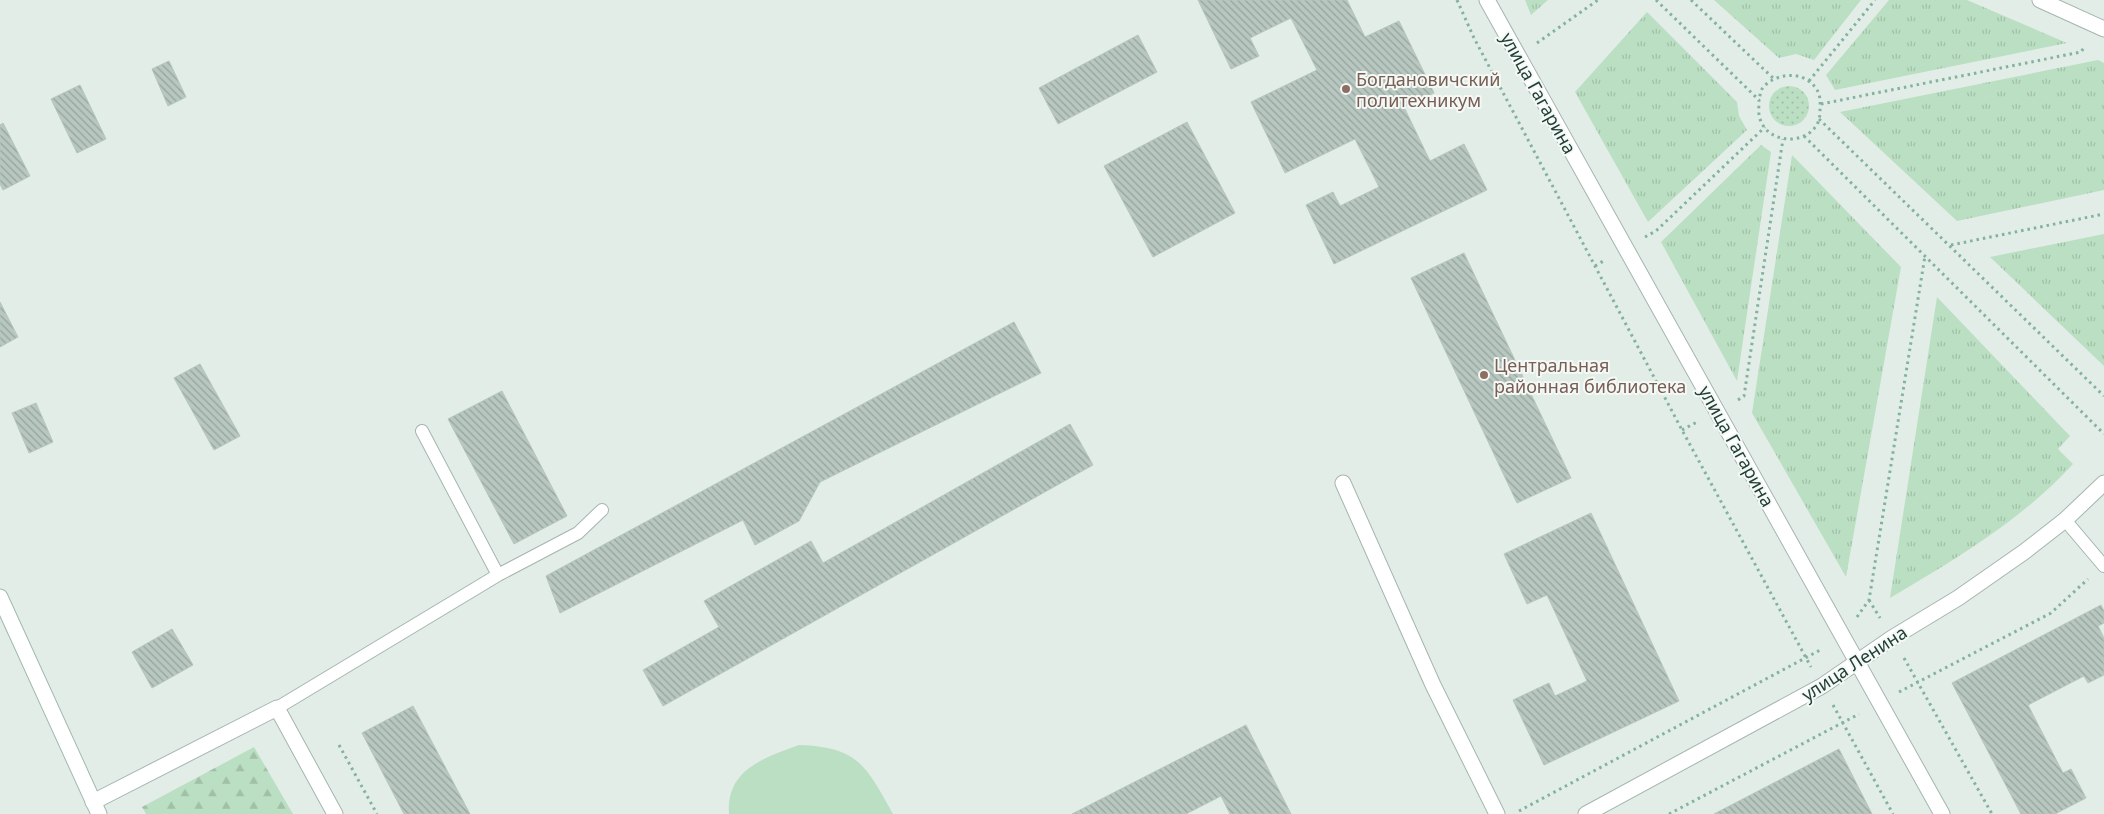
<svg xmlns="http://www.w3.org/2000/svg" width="2104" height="814" font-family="'Noto Sans',sans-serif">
	<defs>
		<pattern id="grass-dots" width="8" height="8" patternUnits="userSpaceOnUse" patternTransform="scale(1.25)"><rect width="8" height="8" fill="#bbdfc2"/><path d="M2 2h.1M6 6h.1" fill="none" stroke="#a0c0a7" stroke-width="1.8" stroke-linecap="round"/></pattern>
		<pattern id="forest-firs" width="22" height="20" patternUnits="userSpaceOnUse" patternTransform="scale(1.25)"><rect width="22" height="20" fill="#bbdfc2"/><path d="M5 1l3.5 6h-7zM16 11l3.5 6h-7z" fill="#a0c0a7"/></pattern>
		<pattern id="park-tufts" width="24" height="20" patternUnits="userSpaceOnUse" patternTransform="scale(1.25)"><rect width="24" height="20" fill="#bbdfc2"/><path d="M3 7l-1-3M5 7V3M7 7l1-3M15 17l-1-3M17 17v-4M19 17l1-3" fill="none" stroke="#a0c0a7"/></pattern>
		<pattern id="building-back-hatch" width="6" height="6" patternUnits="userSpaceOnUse" patternTransform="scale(1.25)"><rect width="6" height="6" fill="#b8c8c1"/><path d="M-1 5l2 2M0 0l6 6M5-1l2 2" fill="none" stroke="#95a49e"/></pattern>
	</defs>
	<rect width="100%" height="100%" fill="#e3ede8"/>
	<!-- grass -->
	<path fill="url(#grass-dots)" d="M1769 106a20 20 0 1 1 40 0a20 20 0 1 1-40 0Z"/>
	<!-- forest -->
	<path fill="url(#forest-firs)" d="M 254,747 L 293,814 L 146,814 L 142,807 Z"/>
	<!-- park -->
	<path fill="url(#park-tufts)" d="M 1525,0 L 1548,0 L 1531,15 Z
		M 1714,0 L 1861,0 L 1814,60 L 1796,54 L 1779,58 Z
		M 1889,0 L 1967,0 L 2067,43 L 1835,90 L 1826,75 Z
		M 1647,12 L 1737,102 L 1739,116 L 1747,130 L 1648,222 L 1575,92 Z
		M 2098,60 L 2104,63 L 2104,190 L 1957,221 L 1840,112 Z
		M 1761,145 L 1771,152 L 1737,381 L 1661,242 Z
		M 1792,155 L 1901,267 L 1846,577 L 1752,413 Z
		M 2104,234 L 2104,366 L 1990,257 Z
		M 1937,297 L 2070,436 L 2058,449 L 2073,464 C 2022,520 1954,560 1890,598 Z"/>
	<!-- garden -->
	<path fill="#bbdfc2" d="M 799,745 C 859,747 866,766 893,814 L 729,814 C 726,770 763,758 799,745 Z"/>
	<!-- building -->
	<path fill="url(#building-back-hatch)" stroke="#b5c7be" d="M 1198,0 L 1347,0 L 1365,37 L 1399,21 L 1434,93 L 1404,107 L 1430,161 L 1464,144 L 1487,190 L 1334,264 L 1306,205 L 1333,192 L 1340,206 L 1379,187 L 1355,139 L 1285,173 L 1251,102 L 1317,70 L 1291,18 L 1250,38 L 1259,56 L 1231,69 Z
		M 1138,35 L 1157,72 L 1058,124 L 1039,88 Z
		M 169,61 L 186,97 L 168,106 L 152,69 Z
		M 80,85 L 106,139 L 77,153 L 51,99 Z
		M 1187,122 L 1235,213 L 1153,257 L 1104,166 Z
		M 3,123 L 30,176 L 3,190 L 0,184 L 0,125 Z
		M 1464,253 L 1571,478 L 1517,503 L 1411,278 Z
		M 0,302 L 18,337 L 0,347 Z
		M 1014,322 L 1041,373 L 820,482 L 799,521 L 755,545 L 743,520 L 560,613 L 546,576 Z
		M 200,364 L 240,436 L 214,450 L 174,378 Z
		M 502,391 L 567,516 L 514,544 L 448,419 Z
		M 36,403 L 53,442 L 29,453 L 12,413 Z
		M 1070,424 L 1093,465 L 663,706 L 643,670 L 719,627 L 704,601 L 811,541 L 823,563 Z
		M 1591,513 L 1679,701 L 1544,765 L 1513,700 L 1549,683 L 1555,696 L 1587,681 L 1547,595 L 1527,604 L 1504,554 Z
		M 2101,605 L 2104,611 L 2104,623 L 2098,626 L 2104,638 L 2104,675 L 2088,683 L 2084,676 L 2028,705 L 2063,773 L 2071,769 L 2086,798 L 2055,814 L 2021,814 L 1952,683 Z
		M 172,629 L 193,665 L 152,688 L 132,652 Z
		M 413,706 L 470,814 L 404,814 L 362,733 Z
		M 1246,725 L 1291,814 L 1230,814 L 1221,796 L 1186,814 L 1072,814 Z
		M 1839,749 L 1872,814 L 1714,814 Z"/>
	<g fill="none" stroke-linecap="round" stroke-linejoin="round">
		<defs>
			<path id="service" d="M 422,431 L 498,575
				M 2065,520 L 2104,566
				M 277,708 L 498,575 L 578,533 L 602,510"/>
			<path id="minor" d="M 1487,0 L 1942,814
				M 2040,0 L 2104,29
				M 1343,483 L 1433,685 L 1497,814
				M 93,802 L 277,708 L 335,814
				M 1586,814 L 1822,686 L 1892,638 L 1958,598 L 2024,552 L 2065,520 L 2104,483"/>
			<path id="secondary" d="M 0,597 L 99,814"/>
		</defs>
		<!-- service casing -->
		<use href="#service" stroke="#a5b5af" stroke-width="14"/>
		<!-- minor casing -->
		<use href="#minor" stroke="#a5b5af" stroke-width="17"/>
		<!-- secondary casing -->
		<use href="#secondary" stroke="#a1b9af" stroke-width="17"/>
		<!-- path -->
		<path stroke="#82b2a0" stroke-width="3" stroke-dasharray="2.5 4" stroke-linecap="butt" d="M 1457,0 L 1474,38 L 1682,430 L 1811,667
			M 1656,0 L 1759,100 C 1759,106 1758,114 1760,119 C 1768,145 1810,146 1819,120 C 1820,116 1820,112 1820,108 C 1821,95 1818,87 1807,80 C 1794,71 1771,76 1762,89 C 1760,92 1760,97 1759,100
			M 1691,0 L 1774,79
			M 1537,43 L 1598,0
			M 1809,81 L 1875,0
			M 1821,104 L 2081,52 L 2085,46
			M 1819,119 L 2104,396
			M 1804,136 L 2104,434
			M 1645,237 L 1656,231 L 1765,127
			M 1951,245 L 2104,214
			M 1595,266 L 1605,260
			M 1738,400 L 1744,396 L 1783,139
			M 1682,430 L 1697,422
			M 1869,600 L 1880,618
			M 1857,617 L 1869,600 L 1925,256
			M 1904,658 L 1992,814
			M 1899,692 L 2051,613 L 2088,579
			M 1833,705 L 1893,814
			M 339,745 L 377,814
			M 1519,811 L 1822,649
			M 1669,814 L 1859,714"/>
		<!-- service -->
		<use href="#service" stroke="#fff" stroke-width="12"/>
		<!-- minor -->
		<use href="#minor" stroke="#fff" stroke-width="15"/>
		<!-- secondary -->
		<use href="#secondary" stroke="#fff" stroke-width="15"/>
	</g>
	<!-- markers -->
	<g fill="#8d6e63" stroke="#f4f9f6" stroke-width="2">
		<circle cx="1346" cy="89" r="5"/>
		<circle cx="1484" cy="375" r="5"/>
	</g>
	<g text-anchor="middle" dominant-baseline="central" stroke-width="4" stroke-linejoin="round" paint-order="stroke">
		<!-- education labels -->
		<g font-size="18" fill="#785e54" stroke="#f4f9f6" text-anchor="start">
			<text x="1356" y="79">Богдановичский<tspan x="1356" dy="21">политехникум</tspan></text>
			<text x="1494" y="365">Центральная<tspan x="1494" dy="21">районная библиотека</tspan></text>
		</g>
		<!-- street labels -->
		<g font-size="18" fill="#223f35" stroke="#f4f9f6">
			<text transform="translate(1539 93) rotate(61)">улица Гагарина</text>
			<text transform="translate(1737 446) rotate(61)">улица Гагарина</text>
			<text transform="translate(1854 663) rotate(-33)">улица Ленина</text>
		</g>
	</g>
</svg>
